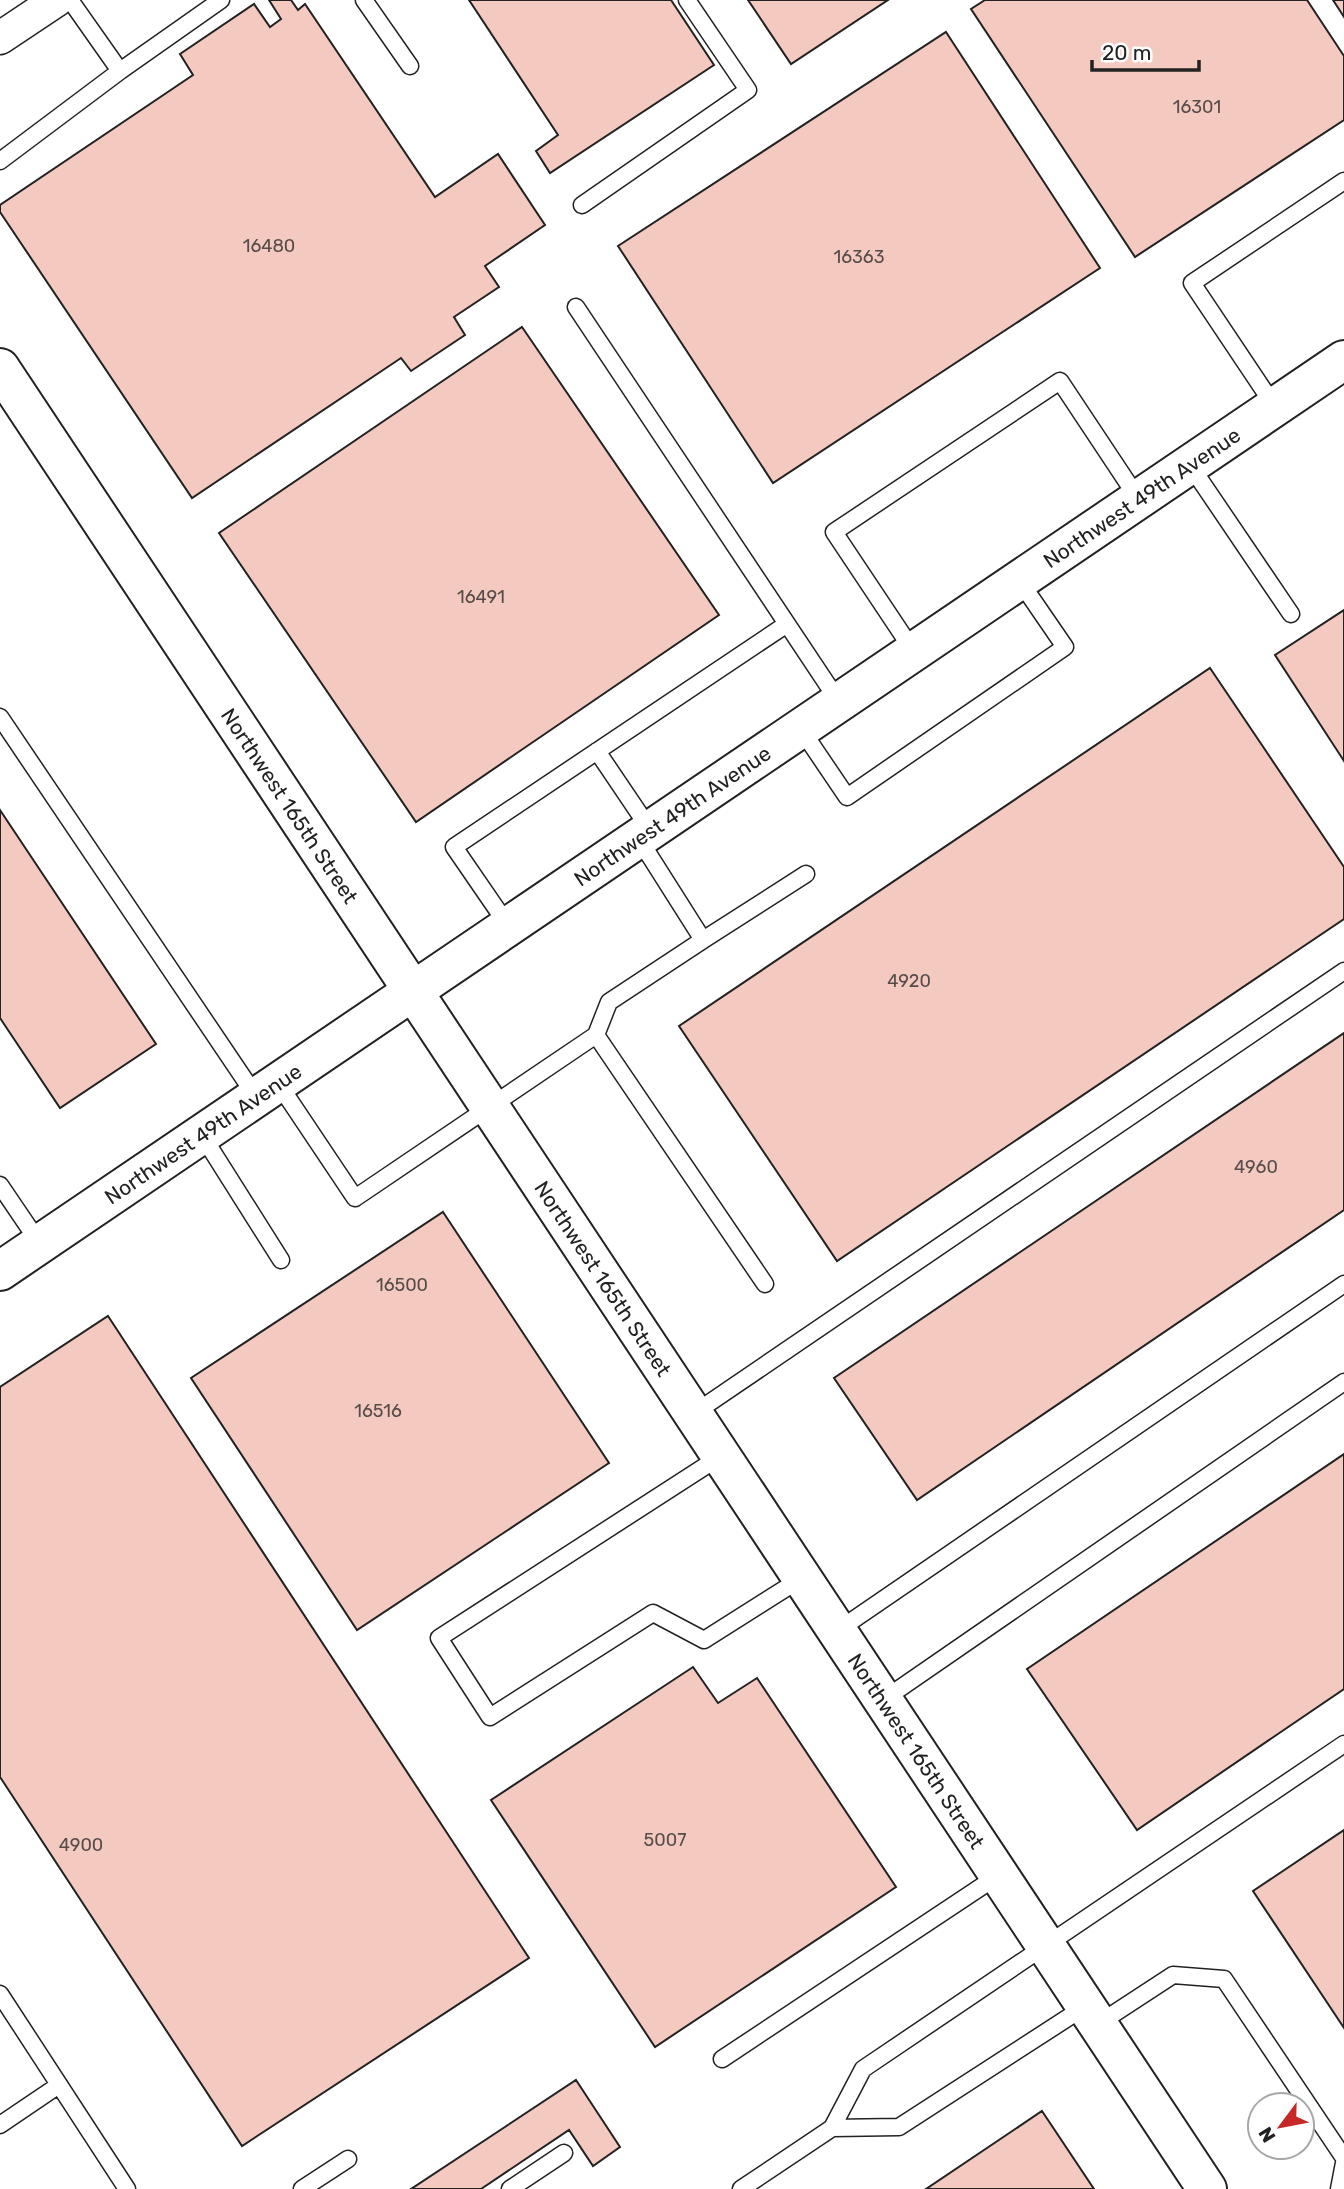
<svg xmlns="http://www.w3.org/2000/svg" width="1344" height="2189" font-family="Rubik,sans-serif">
	<rect width="100%" height="100%" fill="#fff"/>
	<!-- building -->
	<path fill="#f3c9c0" stroke="#222" stroke-width="2" d="M 269,0 L 291,0 L 298,10 L 305,4 L 435,197 L 498,154 L 545,225 L 485,266 L 499,287 L 454,317 L 465,335 L 411,371 L 401,358 L 192,498 L 0,212 L 0,205 L 193,75 L 180,54 L 254,4 L 270,27 L 281,19 Z
		M 469,0 L 671,0 L 714,65 L 550,173 L 536,151 L 558,135 Z
		M 748,0 L 888,0 L 791,64 Z
		M 985,0 L 1307,0 L 1344,56 L 1344,120 L 1135,257 L 971,9 Z
		M 1333,0 L 1344,0 L 1344,17 Z
		M 946,32 L 1100,268 L 773,483 L 618,246 Z
		M 522,327 L 719,615 L 416,822 L 219,533 Z
		M 1344,610 L 1344,761 L 1275,655 Z
		M 1210,668 L 1344,867 L 1344,919 L 837,1261 L 679,1026 Z
		M 0,810 L 156,1044 L 60,1108 L 0,1018 Z
		M 1344,1033 L 1344,1210 L 917,1500 L 834,1378 Z
		M 443,1212 L 609,1463 L 357,1630 L 191,1378 Z
		M 108,1316 L 529,1958 L 242,2146 L 0,1777 L 0,1387 Z
		M 1344,1454 L 1344,1689 L 1137,1830 L 1027,1669 Z
		M 693,1667 L 718,1703 L 757,1678 L 896,1887 L 655,2047 L 491,1800 Z
		M 1344,1830 L 1344,2028 L 1253,1891 Z
		M 576,2080 L 620,2147 L 593,2166 L 569,2130 L 481,2189 L 411,2189 Z
		M 1042,2111 L 1094,2189 L 926,2189 Z"/>
	<g fill="none" stroke-linecap="round" stroke-linejoin="round">
		<defs>
			<path id="service" d="M 70,0 L 120,71 L 221,0
				M 364,0 L 410,66
				M 0,161 L 120,71
				M 582,205 L 748,90 L 687,0
				M 576,307 L 839,702
				M 1275,407 L 1192,283 L 1344,181
				M 1190,465 L 1291,614
				M 914,652 L 834,532 L 1060,381 L 1139,500
				M 0,717 L 257,1098
				M 801,729 L 847,797 L 1065,647 L 1019,580
				M 597,751 L 651,831
				M 509,927 L 454,847 L 787,624
				M 703,940 L 806,874
				M 596,1035 L 609,1002 L 703,940 L 639,839
				M 278,1083 L 355,1198 L 596,1035 L 765,1284
				M 202,1135 L 281,1260
				M 0,1185 L 40,1244
				M 693,1414 L 1344,971
				M 721,1456 L 439,1638 L 490,1717 L 653,1613 L 704,1640 L 802,1578
				M 837,1631 L 1344,1284
				M 883,1700 L 1344,1382
				M 0,1994 L 127,2189
				M 1098,2024 L 1173,1975 L 1224,1979 L 1344,2158
				M 722,2059 L 999,1875
				M 0,2125 L 59,2085
				M 832,2128 L 899,2127 L 1086,2006
				M 302,2189 L 348,2159
				M 510,2189 L 564,2153
				M 741,2189 L 832,2128 L 863,2069 L 1344,1744
				M 1339,2189 L 1344,2163"/>
			<path id="minor" d="M 0,38 L 57,0"/>
			<g id="tertiary">
				<path id="s1" d="M 0,368 L 1207,2189"/>
				<path id="s2" d="M 0,1271 L 1344,360"/>
			</g>
		</defs>
		<!-- service casing -->
		<use href="#service" stroke="#222" stroke-width="19"/>
		<!-- minor casing -->
		<use href="#minor" stroke="#222" stroke-width="35"/>
		<!-- tertiary casing -->
		<use href="#tertiary" stroke="#222" stroke-width="42"/>
		<!-- service -->
		<use href="#service" stroke="#fff" stroke-width="16"/>
		<!-- minor -->
		<use href="#minor" stroke="#fff" stroke-width="32"/>
		<!-- tertiary -->
		<use href="#tertiary" stroke="#fff" stroke-width="38"/>
	</g>
	<g text-anchor="middle" dominant-baseline="central" stroke-width="5" stroke-linejoin="round" paint-order="stroke">
		<!-- number labels -->
		<g font-size="18" fill="#564c4a">
			<text x="1197" y="107">16301</text>
			<text x="269" y="246">16480</text>
			<text x="859" y="257">16363</text>
			<text x="481" y="597">16491</text>
			<text x="909" y="981">4920</text>
			<text x="1256" y="1167">4960</text>
			<text x="402" y="1285">16500</text>
			<text x="378" y="1411">16516</text>
			<text x="665" y="1840">5007</text>
			<text x="81" y="1845">4900</text>
		</g>
		<!-- street labels -->
		<g font-size="21" fill="#222" stroke="#fff">
			<text stroke="none"><textPath href="#s2" startOffset="1379">Northwest 49th Avenue</textPath></text>
			<text stroke="none"><textPath href="#s1" startOffset="525">Northwest 165th Street</textPath></text>
			<text stroke="none"><textPath href="#s2" startOffset="812">Northwest 49th Avenue</textPath></text>
			<text stroke="none"><textPath href="#s2" startOffset="245">Northwest 49th Avenue</textPath></text>
			<text stroke="none"><textPath href="#s1" startOffset="1092">Northwest 165th Street</textPath></text>
			<text stroke="none"><textPath href="#s1" startOffset="1659">Northwest 165th Street</textPath></text>
		</g>
	</g>
	<!-- north arrow -->
	<g transform="translate(1281 2126) rotate(238)"><circle r="33" fill="#ffffff" stroke="#a7a7a7" stroke-width="2"/>
	<path d="M0-5L12 26L0 18L-12 26Z" fill="#c62828"/>
	<text y="-10" font-size="19" font-weight="bold" text-anchor="middle" fill="#222222">N</text>
	</g>
	<!-- scale -->
	<path d="M1092 60v10h107v-10" fill="none" stroke="#222222" stroke-width="3.5"/>
	<text x="1102" y="60" font-size="21" fill="#222222" stroke="#ffffff" stroke-width="5" paint-order="stroke">20 m</text>
</svg>
